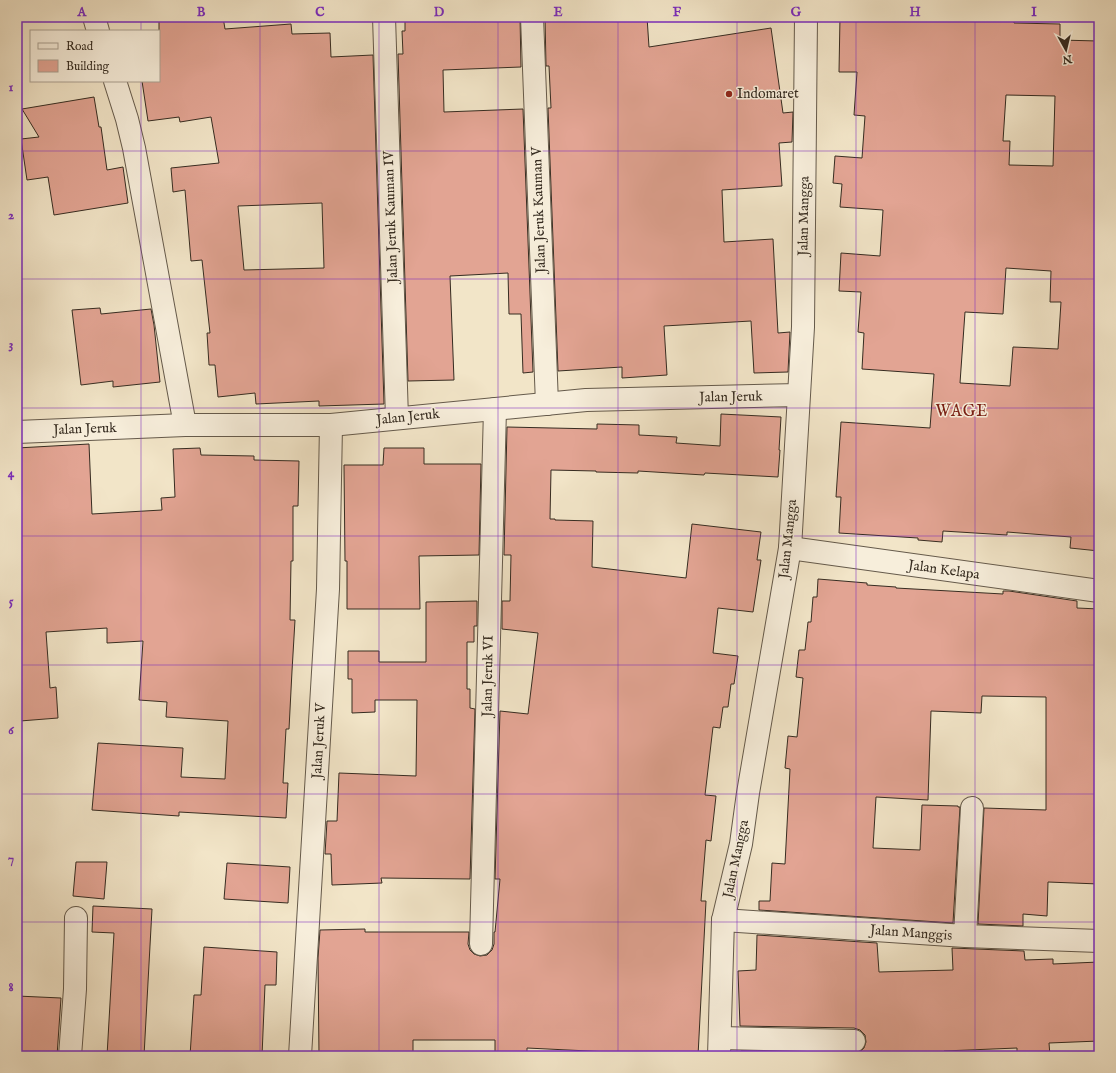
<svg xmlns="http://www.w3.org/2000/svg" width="1116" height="1073" font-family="'IM FELL English',serif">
	<rect width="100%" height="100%" fill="#f2e5c8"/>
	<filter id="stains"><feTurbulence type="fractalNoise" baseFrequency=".005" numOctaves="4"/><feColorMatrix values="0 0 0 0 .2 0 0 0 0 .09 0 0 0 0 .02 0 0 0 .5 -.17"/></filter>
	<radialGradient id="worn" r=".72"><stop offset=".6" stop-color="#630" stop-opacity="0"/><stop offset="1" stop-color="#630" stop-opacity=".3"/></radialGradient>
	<!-- building -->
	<path fill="#e2a493" stroke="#362c21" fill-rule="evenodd" d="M 184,17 L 223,17 L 225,29 L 291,24 L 292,34 L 330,33 L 331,57 L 373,55 L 384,404 L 319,406 L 319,401 L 256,404 L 255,393 L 218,397 L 215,365 L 209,365 L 207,333 L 210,333 L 202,260 L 191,261 L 185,190 L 173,192 L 171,168 L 219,163 L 211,117 L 180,122 L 179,117 L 148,121 L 142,81 L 159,81 L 159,21 ZM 322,203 L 324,268 L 244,270 L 238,206 Z
		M 405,17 L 520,17 L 521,67 L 443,70 L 444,112 L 523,109 L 533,372 L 523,373 L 521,314 L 509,314 L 508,273 L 450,276 L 454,380 L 408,381 L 398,54 L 403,54 L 402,31 L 405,31 Z
		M 545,17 L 647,17 L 649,47 L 771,28 L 783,113 L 793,112 L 792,142 L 779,143 L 782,186 L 722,190 L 724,242 L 773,239 L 778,333 L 790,332 L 788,372 L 754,373 L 751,321 L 664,326 L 667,375 L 622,378 L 622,367 L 558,371 L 548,108 L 551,108 L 549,66 L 546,66 Z
		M 840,17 L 941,17 L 941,19 L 1014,21 L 1014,23 L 1060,24 L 1060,40 L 1098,41 L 1096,93 L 1099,93 L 1099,551 L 1070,548 L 1071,537 L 1007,532 L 1007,535 L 943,531 L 942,542 L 918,540 L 918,538 L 839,533 L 841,497 L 836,497 L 841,422 L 930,428 L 934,374 L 862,369 L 864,333 L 858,332 L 861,292 L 839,291 L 841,253 L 880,256 L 883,210 L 840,207 L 842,184 L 833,183 L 835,156 L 862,158 L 865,116 L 854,115 L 857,72 L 839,72 ZM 1006,95 L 1055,96 L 1053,166 L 1009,165 L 1010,141 L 1003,141 ZM 1006,268 L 1051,271 L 1050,302 L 1061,302 L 1058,349 L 1013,347 L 1010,386 L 960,383 L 965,312 L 1003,314 Z
		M 94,97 L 99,127 L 101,127 L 107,170 L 123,167 L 128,203 L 54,215 L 48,177 L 27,180 L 21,139 L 39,137 L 22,109 Z
		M 100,308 L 101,314 L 151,309 L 154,325 L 160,382 L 113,387 L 113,381 L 81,385 L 72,310 Z
		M 721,414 L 781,417 L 779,450 L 780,450 L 778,477 L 705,473 L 704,475 L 638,471 L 638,473 L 596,472 L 596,471 L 551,470 L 550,519 L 555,519 L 555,520 L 593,521 L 592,567 L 686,578 L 692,524 L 761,532 L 757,560 L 761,560 L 753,612 L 718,608 L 713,653 L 738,656 L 734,684 L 731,684 L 728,707 L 723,707 L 720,728 L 713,727 L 705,795 L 716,796 L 711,841 L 706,840 L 701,901 L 706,901 L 698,1056 L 609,1056 L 609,1052 L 527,1048 L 527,1056 L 495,1056 L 495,1040 L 413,1040 L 413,1053 L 381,1053 L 381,1056 L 319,1056 L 318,958 L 320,930 L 365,929 L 365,932 L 469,932 L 468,944 L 470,950 L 474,954 L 480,956 L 487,955 L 492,950 L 494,944 L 494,932 L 495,932 L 500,879 L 495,879 L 500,711 L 528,714 L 538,633 L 502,629 L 502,601 L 510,601 L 511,555 L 504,555 L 507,427 L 597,429 L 597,424 L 639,425 L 639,435 L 677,437 L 676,443 L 720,446 Z
		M 89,444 L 92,514 L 162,510 L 161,498 L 175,497 L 173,449 L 200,448 L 201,455 L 254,456 L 254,460 L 299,461 L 298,506 L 293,506 L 293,561 L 291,561 L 290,620 L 295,620 L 292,671 L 289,729 L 286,729 L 283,783 L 288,783 L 286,818 L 179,812 L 179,816 L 92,810 L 98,743 L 183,748 L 181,777 L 225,779 L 228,721 L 166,717 L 167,702 L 139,700 L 143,641 L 107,643 L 107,628 L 46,632 L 50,688 L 56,687 L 58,718 L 20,721 L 17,684 L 17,448 Z
		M 384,448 L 424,448 L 424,464 L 481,464 L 479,555 L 419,556 L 420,609 L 347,609 L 347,561 L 345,561 L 344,465 L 383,465 Z
		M 818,579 L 867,583 L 867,585 L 896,587 L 896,588 L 1003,594 L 1003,591 L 1009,591 L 1077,601 L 1077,608 L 1099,609 L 1099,884 L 1048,882 L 1047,916 L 1023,914 L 1023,926 L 978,924 L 984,808 L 1046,810 L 1046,697 L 982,696 L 981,713 L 931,711 L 928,800 L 876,797 L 873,848 L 920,850 L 922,805 L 958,806 L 958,807 L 960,807 L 953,923 L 759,910 L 759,901 L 770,901 L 772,863 L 785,864 L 790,769 L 785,768 L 788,736 L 797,737 L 803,678 L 796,677 L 799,650 L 805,650 L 808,622 L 811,622 L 813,597 L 817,597 Z
		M 477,601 L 477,626 L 474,626 L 474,642 L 467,642 L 467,689 L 470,689 L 470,708 L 475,709 L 470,879 L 381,878 L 382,883 L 332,885 L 331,854 L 325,854 L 327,821 L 337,821 L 339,773 L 416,776 L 417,700 L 375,700 L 375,712 L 352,713 L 352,679 L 348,679 L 348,651 L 379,651 L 379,662 L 426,662 L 426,602 Z
		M 76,862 L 107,862 L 104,899 L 73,896 Z
		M 227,863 L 290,867 L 288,903 L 224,899 Z
		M 93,906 L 152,909 L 144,1056 L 107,1056 L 114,933 L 92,932 Z
		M 757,935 L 877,943 L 879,972 L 953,970 L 952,948 L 1024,951 L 1025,960 L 1053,959 L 1053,964 L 1099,962 L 1099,1041 L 1049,1043 L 1050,1056 L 1017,1056 L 1017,1048 L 944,1051 L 944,1056 L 741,1056 L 741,1051 L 854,1054 L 860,1052 L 864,1048 L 866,1042 L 865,1035 L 860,1030 L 854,1028 L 740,1026 L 738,971 L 756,970 Z
		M 204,947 L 277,952 L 276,985 L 265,985 L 262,1056 L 190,1056 L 194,995 L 201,995 Z
		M 17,996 L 61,998 L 57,1056 L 17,1056 Z"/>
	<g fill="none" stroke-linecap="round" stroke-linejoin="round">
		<defs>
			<path id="minor" d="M 94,17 L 98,31
				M 384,17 L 397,418
				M 532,17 L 547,404
				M 115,81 L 127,119 L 134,148 L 185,425
				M 790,548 L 1099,591
				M 723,920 L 965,936 L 1099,941
				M 965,936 L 972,808
				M 481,944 L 495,409
				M 720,1038 L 854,1041
				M 70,1056 L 75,989 L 76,918
				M 300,1056 L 328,589 L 331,425"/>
			<path id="tertiary" d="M 17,432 L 185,425 L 331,425 L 586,400 L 799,395
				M 719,1056 L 723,920 L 741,844 L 748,793 L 790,548 L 803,327 L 806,17"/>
		</defs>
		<!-- minor casing -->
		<use href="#minor" stroke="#655a4b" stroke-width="24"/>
		<!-- tertiary casing -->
		<use href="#tertiary" stroke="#655a4b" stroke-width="24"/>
		<!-- minor -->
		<use href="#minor" stroke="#f7eedb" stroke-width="22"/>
		<!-- tertiary -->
		<use href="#tertiary" stroke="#f7eedb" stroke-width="22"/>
	</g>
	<!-- grid -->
	<path fill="none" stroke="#7b2cbf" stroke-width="1" stroke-opacity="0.55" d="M 141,17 L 141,31M 260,17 L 260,1056M 379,17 L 379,1056M 498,17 L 498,1056M 618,17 L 618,1056M 737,17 L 737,1056M 856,17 L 856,1056M 975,17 L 975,1056M 141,81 L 141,1056M 17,151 L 1099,151M 17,279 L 1099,279M 17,408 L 1099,408M 17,536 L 1099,536M 17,665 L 1099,665M 17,794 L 1099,794M 17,922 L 1099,922"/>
	<!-- markers -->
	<circle fill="#8f2418" stroke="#f7eedb" stroke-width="1.5" cx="729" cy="94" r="4"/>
	<g text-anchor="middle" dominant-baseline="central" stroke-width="3" stroke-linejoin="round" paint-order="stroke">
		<!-- poi labels -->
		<g font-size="14" fill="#362c21" stroke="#f7eedb" text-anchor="start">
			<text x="737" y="94">Indomaret</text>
		</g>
		<!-- street labels -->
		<g font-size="14" fill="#362c21" stroke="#f7eedb">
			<text transform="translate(539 210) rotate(-92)">Jalan Jeruk Kauman V</text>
			<text transform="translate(804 216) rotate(-89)">Jalan Mangga</text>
			<text transform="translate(391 217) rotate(-92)">Jalan Jeruk Kauman IV</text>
			<text transform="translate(731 397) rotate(-1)">Jalan Jeruk</text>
			<text transform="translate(408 417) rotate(-6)">Jalan Jeruk</text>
			<text transform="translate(85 429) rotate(-2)">Jalan Jeruk</text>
			<text transform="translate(788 539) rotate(-84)">Jalan Mangga</text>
			<text transform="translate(944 570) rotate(8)">Jalan Kelapa</text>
			<text transform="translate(488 676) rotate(-89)">Jalan Jeruk VI</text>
			<text transform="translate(319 741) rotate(-87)">Jalan Jeruk V</text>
			<text transform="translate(736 859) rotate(-78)">Jalan Mangga</text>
			<text transform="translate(911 933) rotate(4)">Jalan Manggis</text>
		</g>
		<!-- quarter labels -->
		<g font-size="16" letter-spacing="1" fill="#7a1f14" stroke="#f7eedb">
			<text x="962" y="412">WAGE</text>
		</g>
	</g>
	<!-- margin -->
	<rect width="1116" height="1073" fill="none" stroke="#f2e5c8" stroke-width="44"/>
	<!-- legend -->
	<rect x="30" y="30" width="130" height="52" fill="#f7eedb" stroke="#aaa091"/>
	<rect x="38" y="43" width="20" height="6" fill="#f7eedb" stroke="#aaa091"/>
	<text x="66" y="50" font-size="12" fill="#362c21">Road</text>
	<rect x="38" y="60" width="20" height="12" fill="#e2a493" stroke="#aaa091"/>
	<text x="66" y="70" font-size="12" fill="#362c21">Building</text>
	<!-- north arrow -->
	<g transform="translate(1066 50) rotate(172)" stroke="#f7eedb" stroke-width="3" paint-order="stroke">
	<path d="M0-3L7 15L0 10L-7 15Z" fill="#362c21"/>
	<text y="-6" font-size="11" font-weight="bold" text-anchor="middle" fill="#362c21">N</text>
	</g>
	<rect x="22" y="22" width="1072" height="1029" fill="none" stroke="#7b2cbf" stroke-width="1.5"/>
	<g font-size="13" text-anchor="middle" font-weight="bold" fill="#7b2cbf">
		<text x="82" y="16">A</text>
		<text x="201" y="16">B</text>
		<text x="320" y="16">C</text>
		<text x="439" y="16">D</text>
		<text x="558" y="16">E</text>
		<text x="677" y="16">F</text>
		<text x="796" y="16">G</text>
		<text x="915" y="16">H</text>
		<text x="1034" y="16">I</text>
		<text x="11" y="91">1</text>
		<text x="11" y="219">2</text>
		<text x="11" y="348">3</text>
		<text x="11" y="477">4</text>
		<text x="11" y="605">5</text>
		<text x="11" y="734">6</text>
		<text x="11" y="863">7</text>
		<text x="11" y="991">8</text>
	</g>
	<rect width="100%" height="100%" filter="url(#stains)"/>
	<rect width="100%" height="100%" fill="url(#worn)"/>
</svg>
